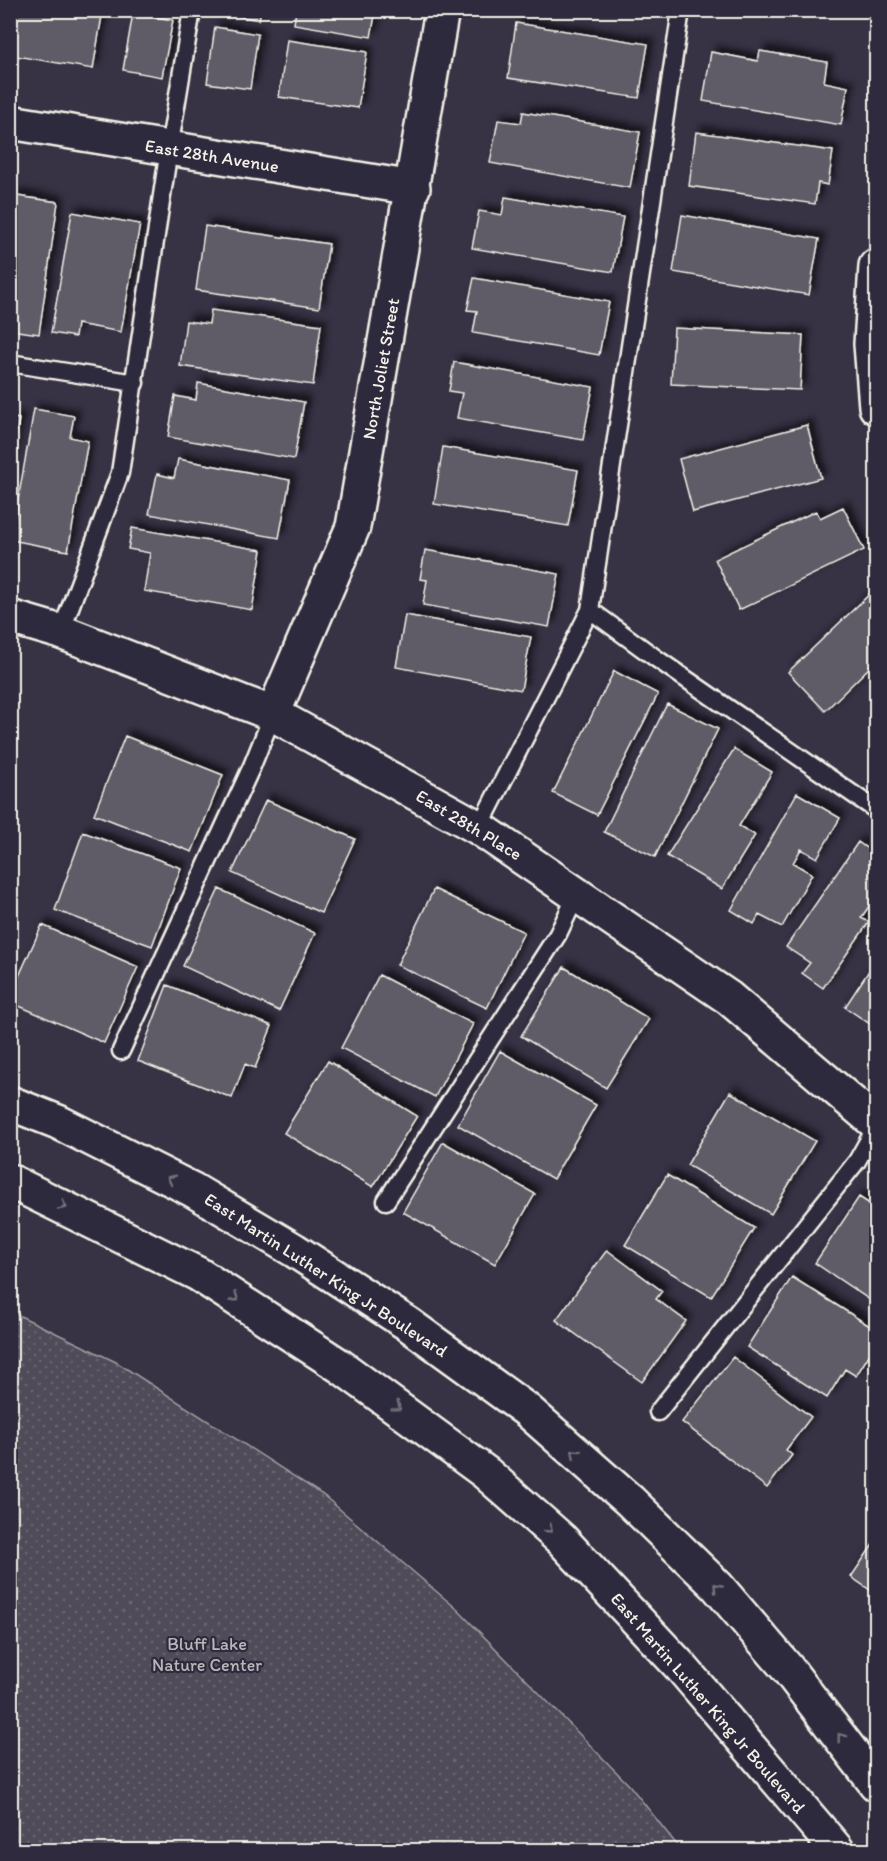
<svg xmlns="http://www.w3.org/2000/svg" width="887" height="1861" font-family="Itim,sans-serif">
	<defs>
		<pattern id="grass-dots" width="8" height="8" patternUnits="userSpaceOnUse" patternTransform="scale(1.5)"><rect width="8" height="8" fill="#504b59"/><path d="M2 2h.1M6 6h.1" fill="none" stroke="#6a6571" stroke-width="1.8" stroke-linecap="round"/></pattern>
		<filter id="shadow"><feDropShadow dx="5.5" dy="-5.5" stdDeviation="3" flood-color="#0009"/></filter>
	</defs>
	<rect width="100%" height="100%" fill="#373244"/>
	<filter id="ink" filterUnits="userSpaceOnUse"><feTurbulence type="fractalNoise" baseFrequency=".0167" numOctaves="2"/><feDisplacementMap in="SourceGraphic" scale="12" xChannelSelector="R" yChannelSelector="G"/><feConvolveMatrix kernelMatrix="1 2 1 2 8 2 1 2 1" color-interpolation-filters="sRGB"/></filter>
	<g filter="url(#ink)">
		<!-- grass -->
		<path fill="url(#grass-dots)" stroke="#a29ea0" stroke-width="1.5" d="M 10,1311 L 116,1362 L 323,1495 L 457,1609 L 630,1786 L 681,1850 L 11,1850 Z"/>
		<!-- building -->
		<path fill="#5f5c67" stroke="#f4f1e8" stroke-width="1.5" filter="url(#shadow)" d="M 17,10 L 103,10 L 93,69 L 10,55 Z
			M 219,10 L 261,10 L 259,20 L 219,13 Z
			M 296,10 L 376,10 L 371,37 L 294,24 Z
			M 133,13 L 173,20 L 162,77 L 123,70 Z
			M 516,23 L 648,44 L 639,98 L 508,78 Z
			M 215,27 L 258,34 L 250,89 L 207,83 Z
			M 287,40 L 367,52 L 358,108 L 279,97 Z
			M 760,51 L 827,62 L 824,82 L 848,87 L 841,125 L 703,101 L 711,52 L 758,61 Z
			M 523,112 L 640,132 L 630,188 L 490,163 L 498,120 L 521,123 Z
			M 696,132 L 833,151 L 828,185 L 818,183 L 815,204 L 689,186 Z
			M 10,195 L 58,202 L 39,334 L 10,330 Z
			M 505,197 L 623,217 L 613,272 L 472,248 L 479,211 L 502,215 Z
			M 72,212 L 140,224 L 121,332 L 77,324 L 75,337 L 51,333 Z
			M 682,215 L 819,239 L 809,295 L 673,272 Z
			M 205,226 L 329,244 L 319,308 L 196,290 Z
			M 474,278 L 609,302 L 599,355 L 473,333 L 477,311 L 467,310 Z
			M 211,310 L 321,325 L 313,385 L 180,366 L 186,321 L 209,324 Z
			M 674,328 L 803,335 L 800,390 L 671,384 Z
			M 454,362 L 593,387 L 583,440 L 457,418 L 462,393 L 449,391 Z
			M 198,383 L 304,402 L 294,459 L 168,437 L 175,396 L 196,400 Z
			M 34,409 L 74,416 L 70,437 L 88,441 L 68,551 L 11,540 Z
			M 10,417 L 19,419 L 10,465 Z
			M 807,425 L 821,478 L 693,512 L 679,459 Z
			M 443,447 L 578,470 L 568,526 L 434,504 Z
			M 178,459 L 290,480 L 279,538 L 149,514 L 157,474 L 174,478 Z
			M 843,507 L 864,550 L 739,610 L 715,559 L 816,511 L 820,518 Z
			M 132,528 L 262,550 L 252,610 L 144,591 L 150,553 L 128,549 Z
			M 425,550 L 559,574 L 549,627 L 423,605 L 427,580 L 420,579 Z
			M 876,588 L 876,661 L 825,711 L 788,672 Z
			M 405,615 L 531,637 L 521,690 L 396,667 Z
			M 614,671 L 658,694 L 597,815 L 553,793 Z
			M 667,704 L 718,729 L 655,857 L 604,832 Z
			M 125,736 L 223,775 L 192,852 L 94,814 Z
			M 734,749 L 772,772 L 739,826 L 755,835 L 722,889 L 667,856 Z
			M 797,793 L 840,818 L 817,858 L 801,849 L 793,863 L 812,874 L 782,927 L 759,915 L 754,924 L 731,910 Z
			M 266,800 L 355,839 L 321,913 L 232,873 Z
			M 83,832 L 181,868 L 152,946 L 55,910 Z
			M 858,842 L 876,855 L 876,896 L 861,918 L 869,922 L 823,988 L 802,973 L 810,963 L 786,947 Z
			M 219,889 L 315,933 L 279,1011 L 183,966 Z
			M 434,889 L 524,932 L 487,1008 L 397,965 Z
			M 42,925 L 138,967 L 104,1043 L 10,1002 L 10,996 Z
			M 876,960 L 876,1028 L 845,1007 Z
			M 564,967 L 649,1019 L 606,1088 L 521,1036 Z
			M 379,975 L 473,1024 L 435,1097 L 341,1048 Z
			M 167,985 L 272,1026 L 255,1068 L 245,1064 L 232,1098 L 138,1061 Z
			M 500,1051 L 596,1105 L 553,1179 L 458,1125 Z
			M 328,1061 L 417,1116 L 373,1187 L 284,1133 Z
			M 730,1092 L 815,1141 L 771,1214 L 687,1165 Z
			M 443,1142 L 535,1194 L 495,1264 L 403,1212 Z
			M 667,1175 L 754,1228 L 711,1297 L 625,1245 Z
			M 859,1197 L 876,1208 L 876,1304 L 815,1263 Z
			M 607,1250 L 662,1291 L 656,1299 L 686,1321 L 642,1382 L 556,1320 Z
			M 792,1277 L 876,1330 L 876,1344 L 856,1376 L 845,1369 L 827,1398 L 747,1347 Z
			M 733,1357 L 811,1417 L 786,1450 L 792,1455 L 767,1488 L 682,1422 Z
			M 876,1540 L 876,1594 L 851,1577 Z"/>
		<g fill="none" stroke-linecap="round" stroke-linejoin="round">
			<defs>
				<path id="lane" d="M 10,363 L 135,383
					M 590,610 L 657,659 L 876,810
					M 61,632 L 120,473 L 169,149 L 192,10
					M 479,828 L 590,610 L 681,10
					M 121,1051 L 252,766 L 273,714
					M 386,1201 L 558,934 L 577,894
					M 658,1412 L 857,1161 L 876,1127"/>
				<path id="street" d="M 10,122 L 413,188
					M 876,266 L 871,344 L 876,407
					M 10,617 L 61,632 L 273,714 L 479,828 L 729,998 L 876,1123
					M 273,714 L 353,527 L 442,10"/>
				<path id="secondary" d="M 10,1103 L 58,1122 L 193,1190 L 294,1250 L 408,1324 L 528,1411 L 630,1501 L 717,1586 L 787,1668 L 876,1784
					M 10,1181 L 198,1274 L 340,1366 L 486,1473 L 562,1540 L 681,1667 L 837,1850"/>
			</defs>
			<!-- lane casing -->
			<use href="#lane" stroke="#f4f1e8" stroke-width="21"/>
			<!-- street casing -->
			<use href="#street" stroke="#f4f1e8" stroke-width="38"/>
			<!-- secondary casing -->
			<use href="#secondary" stroke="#f4f1e8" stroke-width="38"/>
			<!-- lane -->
			<use href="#lane" stroke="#2f2a3d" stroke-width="16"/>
			<!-- street -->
			<use href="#street" stroke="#2f2a3d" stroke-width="33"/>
			<!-- secondary -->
			<use href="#secondary" stroke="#2f2a3d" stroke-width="33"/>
		</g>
		<!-- one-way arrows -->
		<defs><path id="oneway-chevron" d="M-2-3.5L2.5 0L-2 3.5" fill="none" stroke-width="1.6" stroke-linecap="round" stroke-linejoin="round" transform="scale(1.5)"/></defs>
		<g stroke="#747079">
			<use href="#oneway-chevron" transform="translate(171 1179) rotate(-153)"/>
			<use href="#oneway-chevron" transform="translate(63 1206) rotate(26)"/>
			<use href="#oneway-chevron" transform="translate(235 1298) rotate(33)"/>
			<use href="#oneway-chevron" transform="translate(397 1407) rotate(37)"/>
			<use href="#oneway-chevron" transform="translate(575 1453) rotate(-139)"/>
			<use href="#oneway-chevron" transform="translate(549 1529) rotate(41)"/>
			<use href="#oneway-chevron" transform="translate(717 1587) rotate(-133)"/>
			<use href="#oneway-chevron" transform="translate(841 1737) rotate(-128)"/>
		</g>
	</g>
	<g text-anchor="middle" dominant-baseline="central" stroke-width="4.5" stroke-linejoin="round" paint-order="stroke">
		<!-- street labels -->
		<g font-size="18" fill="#f4f1e8" stroke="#2f2a3d">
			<text transform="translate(212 156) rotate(9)">East 28th Avenue</text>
			<text transform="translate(381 369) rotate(-80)">North Joliet Street</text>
			<text transform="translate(469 825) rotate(31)">East 28th Place</text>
			<text transform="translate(326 1275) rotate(33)">East Martin Luther King Jr Boulevard</text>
			<text transform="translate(708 1703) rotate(49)">East Martin Luther King Jr Boulevard</text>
		</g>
		<!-- park labels -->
		<g font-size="18" fill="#bbb7b6" stroke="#2f2a3d">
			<text x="207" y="1644">Bluff Lake<tspan x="207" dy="21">Nature Center</tspan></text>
		</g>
	</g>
	<!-- margin -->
	<rect width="887" height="1861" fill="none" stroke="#2f2a3d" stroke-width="36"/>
	<rect x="18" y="18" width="851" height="1825" fill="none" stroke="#f4f1e8" stroke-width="2" filter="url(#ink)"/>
</svg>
